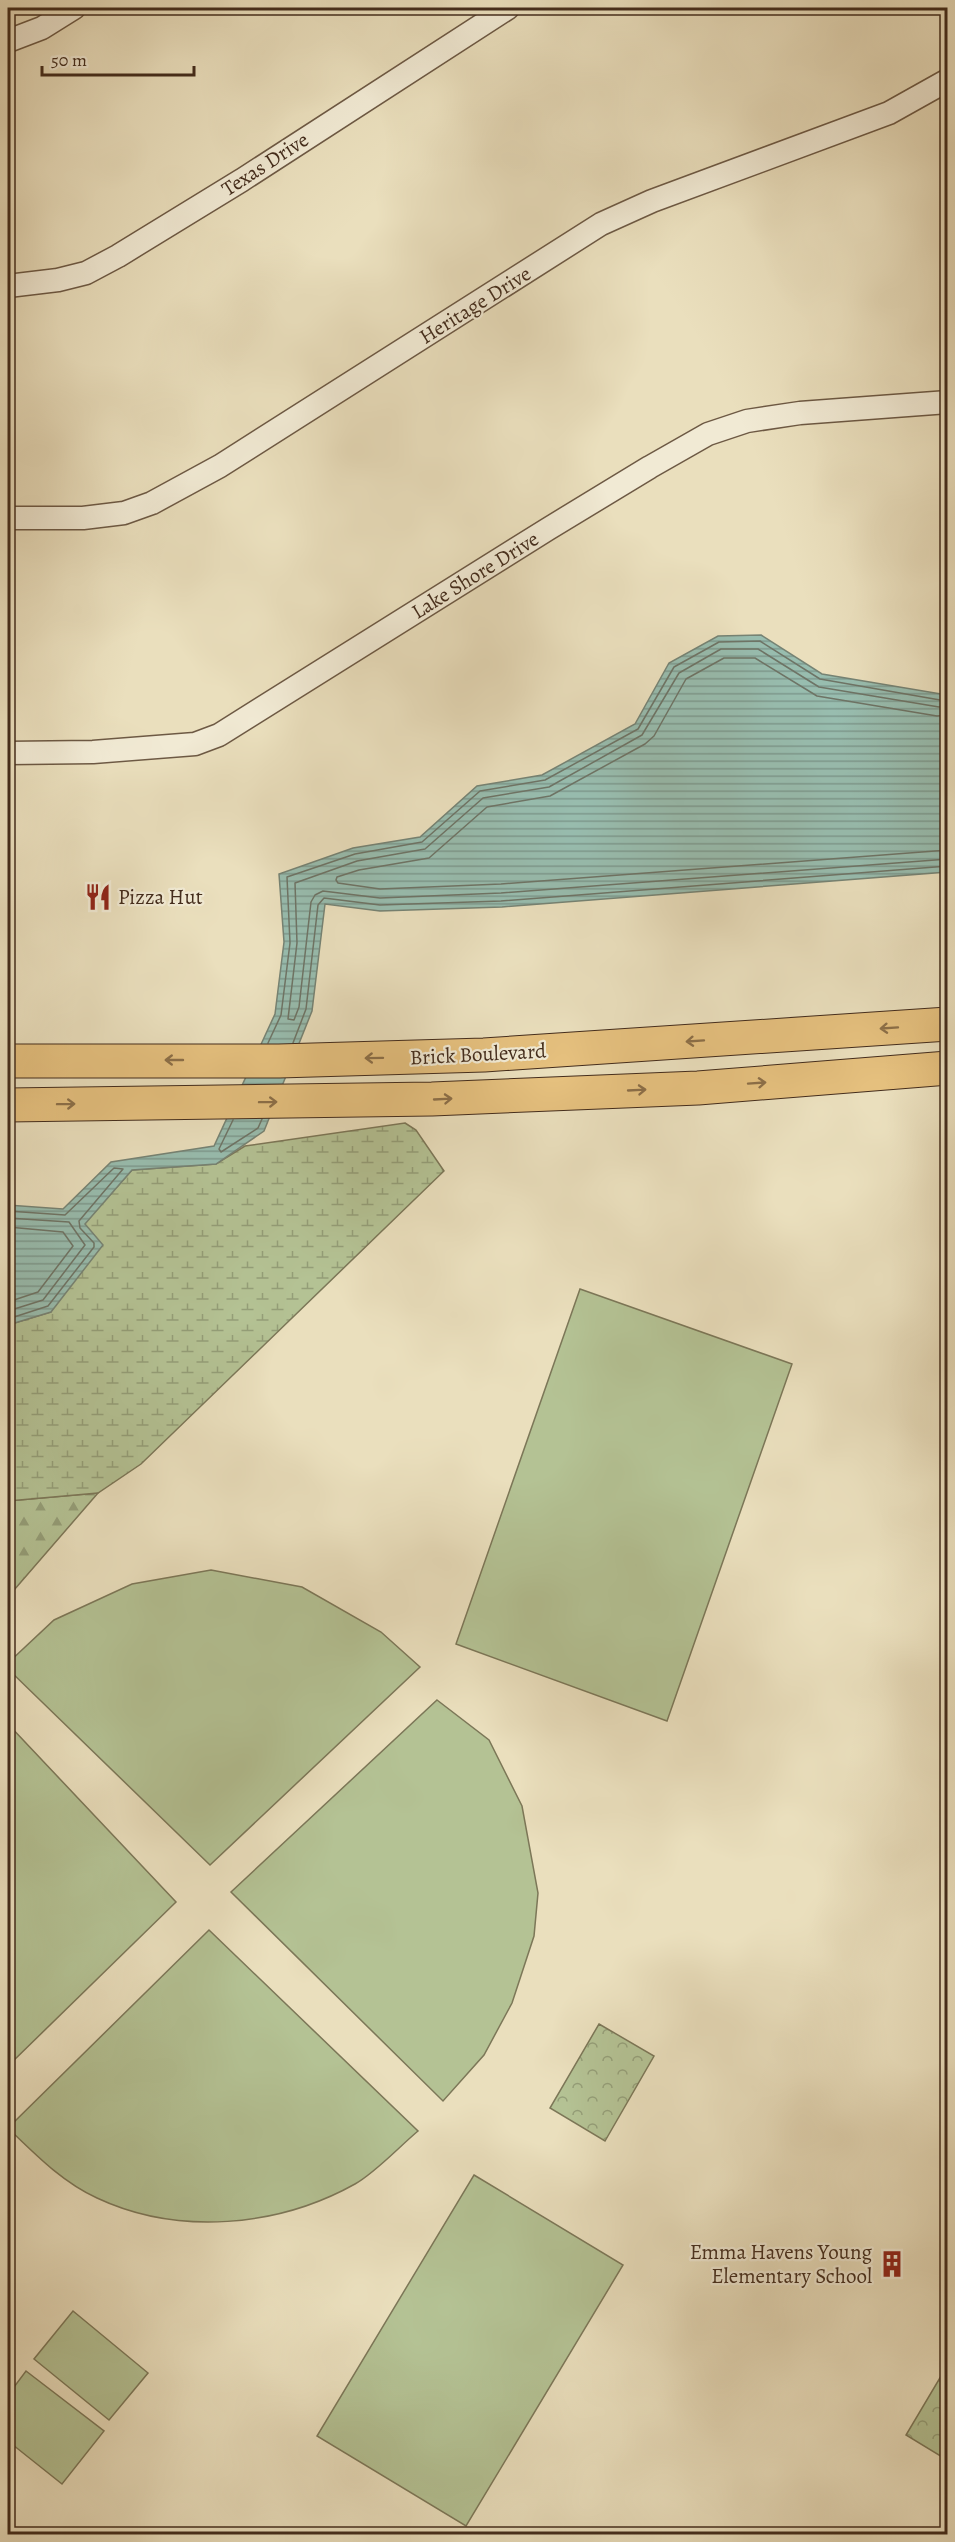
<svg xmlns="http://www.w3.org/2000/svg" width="955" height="2542" font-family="Alegreya,serif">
	<defs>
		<pattern id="forest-firs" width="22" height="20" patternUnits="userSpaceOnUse" patternTransform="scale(1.5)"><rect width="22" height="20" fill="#b4c294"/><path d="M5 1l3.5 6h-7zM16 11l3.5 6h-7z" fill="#949e78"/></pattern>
		<pattern id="wetland-marsh" width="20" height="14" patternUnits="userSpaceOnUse" patternTransform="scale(1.5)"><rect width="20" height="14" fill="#b4c294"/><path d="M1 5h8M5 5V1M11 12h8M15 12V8" fill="none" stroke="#949e78"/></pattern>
		<pattern id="park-crowns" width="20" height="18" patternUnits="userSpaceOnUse" patternTransform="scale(1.5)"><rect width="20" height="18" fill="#b4c294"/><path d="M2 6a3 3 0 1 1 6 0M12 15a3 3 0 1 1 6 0" fill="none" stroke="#949e78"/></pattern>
		<pattern id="water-rules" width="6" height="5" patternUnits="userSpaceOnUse" patternTransform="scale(1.5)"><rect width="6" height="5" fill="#98bdaf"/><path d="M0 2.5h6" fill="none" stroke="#7e9a8e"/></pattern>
	</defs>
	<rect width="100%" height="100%" fill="#eadfbd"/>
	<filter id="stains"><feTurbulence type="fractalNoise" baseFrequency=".00333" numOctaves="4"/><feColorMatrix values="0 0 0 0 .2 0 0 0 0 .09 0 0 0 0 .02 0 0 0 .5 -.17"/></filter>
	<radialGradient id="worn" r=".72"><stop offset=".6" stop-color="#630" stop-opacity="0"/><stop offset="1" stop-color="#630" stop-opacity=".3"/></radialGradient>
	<!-- forest -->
	<path fill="url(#forest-firs)" stroke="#7c7758" stroke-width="1.5" d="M 98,1493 L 8,1597 L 8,1501 Z"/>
	<!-- wetland -->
	<path fill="url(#wetland-marsh)" stroke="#7c7758" stroke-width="1.5" d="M 405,1123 L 416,1130 L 444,1171 L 141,1464 L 98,1493 L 8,1501 L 8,1325 L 51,1312 L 84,1224 L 132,1170 L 216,1164 L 245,1146 Z"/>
	<!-- park -->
	<path fill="url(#park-crowns)" stroke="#7c7758" stroke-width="1.5" d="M 599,2024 L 654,2056 L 605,2141 L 550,2108 Z
		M 947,2366 L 948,2367 L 947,2460 L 906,2435 Z"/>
	<!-- garden -->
	<path fill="#b4c294" stroke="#7c7758" stroke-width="1.5" d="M 580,1289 L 792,1364 L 667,1721 L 456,1644 Z
		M 211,1570 L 302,1587 L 381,1632 L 420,1667 L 210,1865 L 8,1669 L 8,1663 L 54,1620 L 132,1584 Z
		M 437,1700 L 489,1740 L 522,1806 L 538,1893 L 534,1936 L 512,2003 L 484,2055 L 443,2101 L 231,1892 Z
		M 8,1724 L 176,1902 L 8,2066 Z
		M 209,1930 L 418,2131 C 400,2146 375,2173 355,2184 C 278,2227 178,2236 97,2198 C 62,2182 35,2154 8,2128 Z
		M 474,2175 L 623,2265 L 466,2526 L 317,2436 Z
		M 73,2311 L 148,2373 L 109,2420 L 34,2359 Z
		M 26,2371 L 104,2431 L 62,2484 L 8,2441 L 8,2395 Z"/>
	<!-- water -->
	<path fill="url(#water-rules)" stroke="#768374" stroke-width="1.5" d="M 761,635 L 822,674 L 941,694 L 947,692 L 947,872 L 502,907 L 380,911 L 325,904 L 312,1011 L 264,1131 L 216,1164 L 132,1170 L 85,1224 L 103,1245 L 51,1312 L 8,1325 L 8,1205 L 63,1209 L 111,1162 L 214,1146 L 275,1014 L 284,942 L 279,874 L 353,848 L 420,837 L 477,786 L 542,775 L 635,724 L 669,663 L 718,636 Z"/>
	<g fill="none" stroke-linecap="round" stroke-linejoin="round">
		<!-- shore -->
		<path stroke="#6e7466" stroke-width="1.5" d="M 948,706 L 939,707 L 819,687 L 758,649 L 721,649 L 679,673 L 642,735 L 549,787 L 483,798 L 425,849 L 357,861 L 295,883 L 297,943 L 288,1019 L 294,1020 L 299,1007 L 311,902 L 315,895 L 323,891 L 380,898 L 501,893 L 948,859
			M 948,715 L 937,716 L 817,696 L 755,658 L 724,658 L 686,679 L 654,736 L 645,744 L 550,796 L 487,807 L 429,858 L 359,870 L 337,877 L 336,880 L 338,883 L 380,889 L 501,884 L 948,850
			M 268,1043 L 281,1015 L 290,943 L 287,877 L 355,854 L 422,842 L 480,791 L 545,780 L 638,729 L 674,667 L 719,642 L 760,641 L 820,679 L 940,700 L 948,698
			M 293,1043 L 306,1009 L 318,905 L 324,898 L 380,905 L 501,901 L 948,866
			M 233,1120 L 219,1149 L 221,1152 L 258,1128 L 262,1119
			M 8,1211 L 65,1215 L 114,1168 L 123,1169 L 79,1221 L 80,1228 L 94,1243 L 94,1247 L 48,1306 L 8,1319
			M 8,1218 L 69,1222 L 85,1245 L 43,1300 L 8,1311
			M 8,1227 L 63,1232 L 73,1246 L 38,1292 L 8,1302"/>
		<defs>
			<path id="street" d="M 8,41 L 42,28 L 74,8
				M 8,286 L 58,280 L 86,273 L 118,256 L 242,180 L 508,8
				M 8,518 L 83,518 L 124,513 L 152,503 L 220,466 L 601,224 L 652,201 L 889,113 L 948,80
				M 8,753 L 93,752 L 195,744 L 219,735 L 548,529 L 650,467 L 708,434 L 747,421 L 800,413 L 948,402"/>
			<path id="primary" d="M 8,1061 L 279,1061 L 484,1055 L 948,1024
				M 8,1105 L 432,1099 L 698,1088 L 948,1068"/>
		</defs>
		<!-- street casing -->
		<use href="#street" stroke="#6d5944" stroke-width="25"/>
		<!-- primary casing -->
		<use href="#primary" stroke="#432c1c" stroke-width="35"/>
		<!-- street -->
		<use href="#street" stroke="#f1ead4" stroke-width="22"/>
		<!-- primary -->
		<use href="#primary" stroke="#e5c07e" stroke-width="33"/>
	</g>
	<!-- one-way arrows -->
	<defs><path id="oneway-shaft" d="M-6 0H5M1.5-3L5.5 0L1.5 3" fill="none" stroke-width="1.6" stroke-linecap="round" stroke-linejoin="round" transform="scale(1.5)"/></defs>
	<g stroke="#8c6f48">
		<use href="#oneway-shaft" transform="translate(889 1028) rotate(176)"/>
		<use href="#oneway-shaft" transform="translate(695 1041) rotate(176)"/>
		<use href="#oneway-shaft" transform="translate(374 1058) rotate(179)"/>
		<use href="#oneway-shaft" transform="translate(174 1060) rotate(180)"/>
		<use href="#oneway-shaft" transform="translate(757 1083) rotate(-4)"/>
		<use href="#oneway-shaft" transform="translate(637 1090) rotate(-3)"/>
		<use href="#oneway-shaft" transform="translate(443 1099) rotate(-3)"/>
		<use href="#oneway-shaft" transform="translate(268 1102) rotate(-1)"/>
		<use href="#oneway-shaft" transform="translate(66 1104) rotate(-1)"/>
	</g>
	<!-- icons -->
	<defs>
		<symbol id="restaurant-bare" viewBox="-9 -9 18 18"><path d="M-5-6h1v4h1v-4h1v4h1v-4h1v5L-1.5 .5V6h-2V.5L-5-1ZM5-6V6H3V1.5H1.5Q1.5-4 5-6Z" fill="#8f2418" stroke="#f1ead4" stroke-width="2.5" paint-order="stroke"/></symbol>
		<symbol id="building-bare" viewBox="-9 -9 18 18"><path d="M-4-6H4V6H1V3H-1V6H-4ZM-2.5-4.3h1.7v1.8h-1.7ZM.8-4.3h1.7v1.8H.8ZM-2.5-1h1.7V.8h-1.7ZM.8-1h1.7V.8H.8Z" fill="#8f2418" stroke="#f1ead4" stroke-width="2.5" paint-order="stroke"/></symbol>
	</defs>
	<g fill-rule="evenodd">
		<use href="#restaurant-bare" x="79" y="878" width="38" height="38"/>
		<use href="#building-bare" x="873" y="2245" width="38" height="38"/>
	</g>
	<g text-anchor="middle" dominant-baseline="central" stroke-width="4.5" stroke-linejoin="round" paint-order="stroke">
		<!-- street labels -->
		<g font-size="21" fill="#432c1c" stroke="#f1ead4">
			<text transform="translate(265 164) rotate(-33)">Texas Drive</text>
			<text transform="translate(475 305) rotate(-32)">Heritage Drive</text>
			<text transform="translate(475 575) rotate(-32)">Lake Shore Drive</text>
			<text transform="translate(478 1054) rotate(-3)">Brick Boulevard</text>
		</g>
		<!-- poi labels -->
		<g font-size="21" fill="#432c1c" stroke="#f1ead4" text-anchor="start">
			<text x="118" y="897">Pizza Hut</text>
			<text x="872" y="2252" text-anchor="end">Emma Havens Young<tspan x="872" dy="24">Elementary School</tspan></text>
		</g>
	</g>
	<!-- margin -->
	<rect width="955" height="2542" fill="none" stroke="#eadfbd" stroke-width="30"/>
	<rect x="9" y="9" width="937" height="2524" fill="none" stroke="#432c1c" stroke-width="3"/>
	<rect x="15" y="15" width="925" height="2512" fill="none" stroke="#432c1c" stroke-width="1.5"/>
	<!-- scale -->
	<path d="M42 66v9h152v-9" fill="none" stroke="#432c1c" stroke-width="3"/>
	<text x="51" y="66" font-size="18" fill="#432c1c" stroke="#f1ead4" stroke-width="4.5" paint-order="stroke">50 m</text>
	<rect width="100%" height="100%" filter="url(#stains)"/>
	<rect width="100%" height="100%" fill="url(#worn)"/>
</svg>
